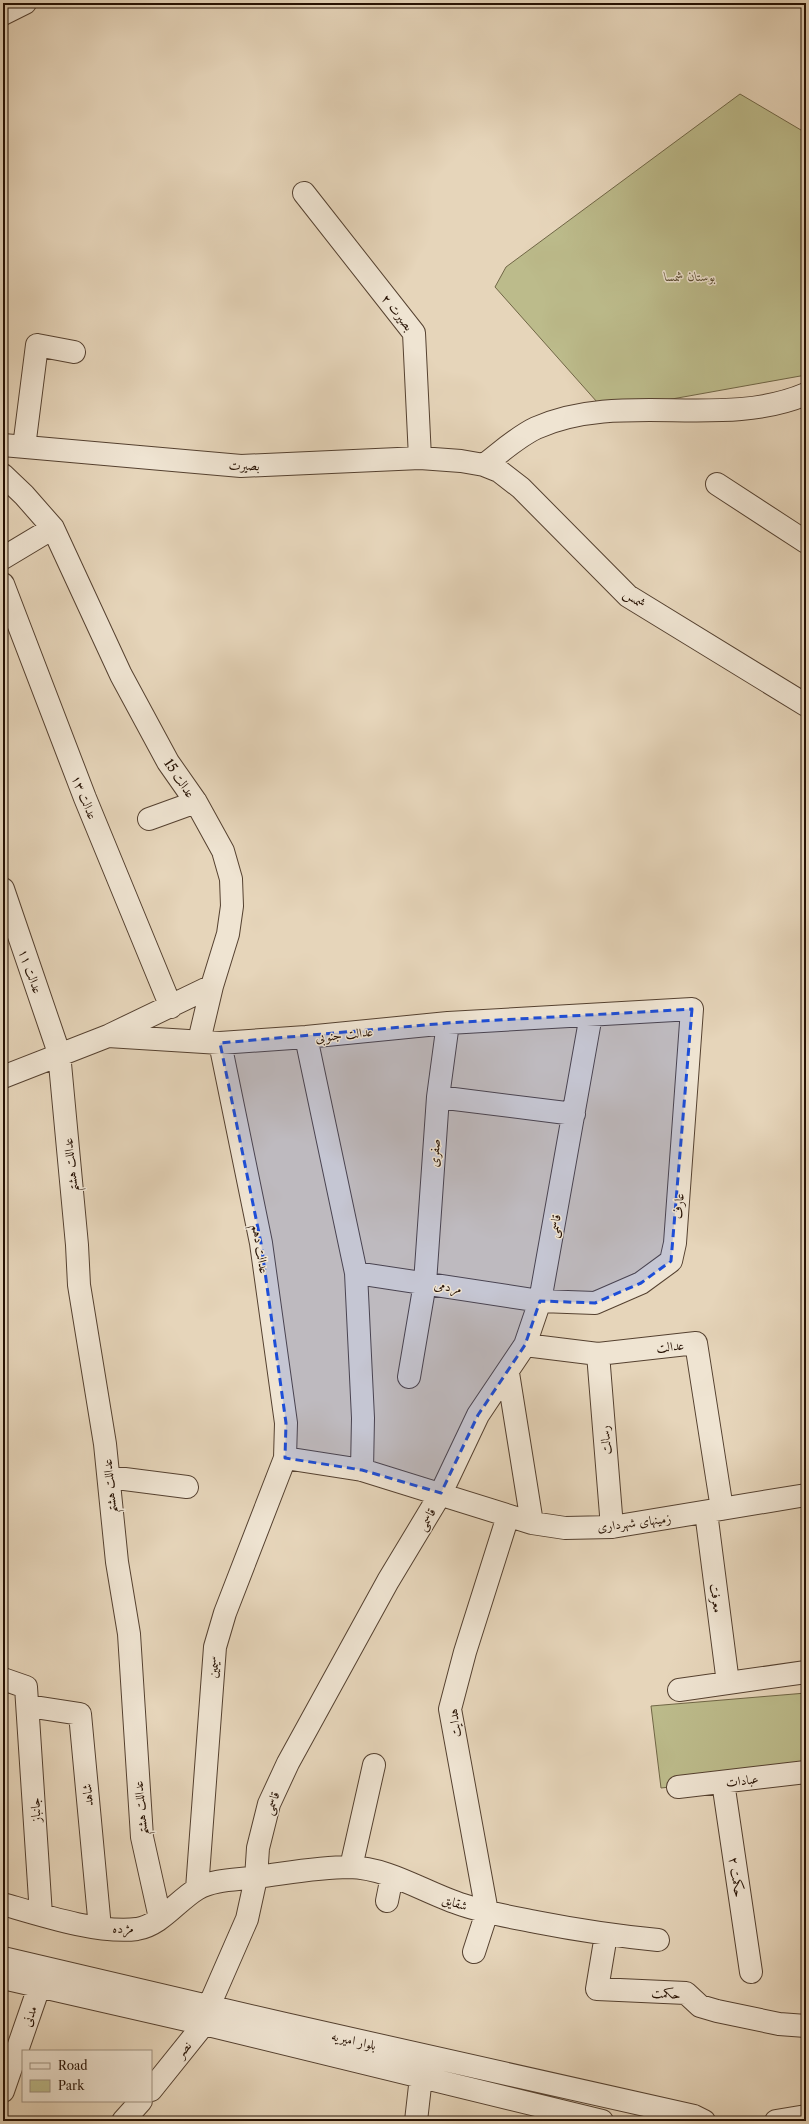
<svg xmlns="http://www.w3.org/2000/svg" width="809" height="2124" font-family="'Libre Caslon Text',Amiri,serif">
	<rect width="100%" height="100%" fill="#e6d5ba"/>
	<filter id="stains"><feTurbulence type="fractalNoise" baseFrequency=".005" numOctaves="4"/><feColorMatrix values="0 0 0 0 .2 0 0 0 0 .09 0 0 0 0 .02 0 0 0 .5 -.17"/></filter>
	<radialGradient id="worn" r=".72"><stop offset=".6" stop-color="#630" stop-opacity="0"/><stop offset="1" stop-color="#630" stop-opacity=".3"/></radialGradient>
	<!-- green -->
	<path fill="#bcbb8b" stroke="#706646" d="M 740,94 L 806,133 L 806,375 L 605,411 L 495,287 L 506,267 Z
		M 806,1693 L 806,1772 L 661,1788 L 651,1706 Z"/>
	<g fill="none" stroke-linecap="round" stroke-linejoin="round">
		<defs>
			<path id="minor" d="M 3,14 L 25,3
				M 304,193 L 414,333 L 420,458
				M 3,445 L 241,466 L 420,458 L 461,461 L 484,465 L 499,471 L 521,488 L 628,596 L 806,705
				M 24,447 L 37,345 L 74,352
				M 484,465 C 501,452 517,437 536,428 C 621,390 721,430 806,394
				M 3,475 L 24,495 L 53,528 L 121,675 L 168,762 L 196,802 L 223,851 L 231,879 L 232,906 L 228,934 L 212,986 L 199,1041
				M 717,484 L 806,542
				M 3,558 L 53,528
				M 3,584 L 85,798 L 171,1007
				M 149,819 L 196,802
				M 3,889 L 59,1053 L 77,1245 L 79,1285 L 105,1444 L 117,1562 L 129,1634 L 142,1837 L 160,1918
				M 110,1035 L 212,986
				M 306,1037 L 356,1273 L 363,1418 L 362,1470
				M 3,1077 L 108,1036 L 220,1043 L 306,1037 L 448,1023 L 692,1009 L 675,1243 L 671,1261 L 641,1283 L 595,1303 L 540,1301 L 356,1273
				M 438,1097 L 574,1114
				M 525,1345 L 598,1354 L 696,1343 L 722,1509
				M 598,1354 L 612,1527
				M 508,1373 L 532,1523
				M 409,1377 L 425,1283 L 438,1097 L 448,1023
				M 285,1458 L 362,1470 L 532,1523 L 565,1528 L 612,1527 L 806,1495
				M 109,1477 L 187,1487
				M 706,1512 L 728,1683
				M 3,1679 L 26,1687 L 41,1915
				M 679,1690 L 806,1672
				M 28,1706 L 80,1714 L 100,1928
				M 723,1782 L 751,1972
				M 678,1787 L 806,1772
				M 351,1867 L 374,1765
				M 197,1889 L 215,1647 L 225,1613 L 285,1458 L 286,1423 L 261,1243 L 220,1043
				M 387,1901 L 392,1876
				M 3,1904 C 41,1915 99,1934 137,1929 C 161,1925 177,1901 197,1889 C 214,1879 238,1880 257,1877 C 288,1873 318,1867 349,1867 C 390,1868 425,1893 463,1905 C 487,1913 511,1917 536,1922 C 577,1930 617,1936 658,1940
				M 606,1935 L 597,1989 L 686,1993 L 700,2006 L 717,2011 L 779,2024 L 806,2026
				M 474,1952 L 487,1912 L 450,1709 L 465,1652 L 508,1516
				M 3,1958 L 285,2024 L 694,2116 L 704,2121
				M 3,1978 L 204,2024 L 602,2121
				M 151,2090 L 204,2024 L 209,2006 L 247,1919 L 256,1878 L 258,1848 L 269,1804 L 288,1763 L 388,1581 L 441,1493 L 478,1415 L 525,1345 L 540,1301 L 591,1015
				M 3,2091 L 39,1987
				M 123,2121 L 141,2101
				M 416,2121 L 421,2077
				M 776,2121 L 806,2116"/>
		</defs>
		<!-- minor casing -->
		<use href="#minor" stroke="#554130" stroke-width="24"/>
		<!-- minor -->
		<use href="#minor" stroke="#efe4d2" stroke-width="22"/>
	</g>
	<!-- marked area -->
	<path fill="#1d4ed8" fill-opacity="0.2" stroke="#1d4ed8" stroke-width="3" stroke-dasharray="8 5" stroke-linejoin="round" d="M 692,1009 L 671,1261 L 641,1283 L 595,1303 L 540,1301 L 525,1345 L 478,1415 L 441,1493 L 362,1470 L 285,1458 L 286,1423 L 261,1243 L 220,1043 L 448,1023 Z"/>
	<g text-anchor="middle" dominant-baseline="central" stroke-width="3" stroke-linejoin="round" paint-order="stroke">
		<!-- park labels -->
		<g font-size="13" font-style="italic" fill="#5a4c32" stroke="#efe4d2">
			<text x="690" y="276">بوستان شمسا</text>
		</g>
		<!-- street labels -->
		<g font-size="13" fill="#251002" stroke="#efe4d2">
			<text transform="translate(398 312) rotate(52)">بصیرت ۲</text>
			<text transform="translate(244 465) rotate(1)">بصیرت</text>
			<text transform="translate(635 598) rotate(36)">شمس</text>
			<text transform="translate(180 778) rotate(56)">عدالت 15</text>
			<text transform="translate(85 797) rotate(68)">عدالت ۱۳</text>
			<text transform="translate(31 971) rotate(71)">عدالت ۱۱</text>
			<text transform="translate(344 1034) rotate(-6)">عدالت جنوبی</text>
			<text transform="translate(434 1153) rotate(-86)">صفری</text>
			<text transform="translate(70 1165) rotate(-96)">عداللت هشتم</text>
			<text transform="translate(678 1206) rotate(-86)">عارف</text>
			<text transform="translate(554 1226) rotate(-80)">قاسمی</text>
			<text transform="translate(261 1249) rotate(81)">عدالت دهم</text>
			<text transform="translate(448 1286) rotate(9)">مردمی</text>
			<text transform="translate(670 1346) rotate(-6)">عدالت</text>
			<text transform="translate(605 1440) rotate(-95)">رسالت</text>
			<text transform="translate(109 1486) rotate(-95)">عداللت هشتم</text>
			<text transform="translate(426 1519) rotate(-59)">قاسمی</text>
			<text transform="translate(634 1522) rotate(-7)">زمینهای شهرداری</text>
			<text transform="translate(717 1598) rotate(83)">معرفت</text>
			<text transform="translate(213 1667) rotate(-85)">سیمین</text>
			<text transform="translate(454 1723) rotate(-97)">هدایت</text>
			<text transform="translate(742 1780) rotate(-7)">عبادات</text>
			<text transform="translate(87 1795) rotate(-95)">شاهد</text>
			<text transform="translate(271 1803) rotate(-70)">قاسمی</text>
			<text transform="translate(140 1808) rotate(-95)">عداللت هشتم</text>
			<text transform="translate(35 1810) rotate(-93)">جانباز</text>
			<text transform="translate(737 1877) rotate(82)">حکمت ۲</text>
			<text transform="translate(455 1902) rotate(18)">شقایق</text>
			<text x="123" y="1928">مژده</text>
			<text transform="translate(666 1993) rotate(4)">حکمت</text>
			<text transform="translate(29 2016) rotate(-71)">مدنی</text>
			<text transform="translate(354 2040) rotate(13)">بلوار امیریه</text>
			<text transform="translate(183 2049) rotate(-51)">نصر</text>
		</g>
	</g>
	<!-- margin -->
	<rect width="809" height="2124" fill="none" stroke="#e6d5ba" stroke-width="16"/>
	<rect x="4" y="4" width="801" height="2116" fill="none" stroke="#251002" stroke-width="2"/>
	<rect x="8" y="8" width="793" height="2108" fill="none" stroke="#251002"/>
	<!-- legend -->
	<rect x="22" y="2050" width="130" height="52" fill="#efe4d2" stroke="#9e8f7f"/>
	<rect x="30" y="2063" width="20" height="6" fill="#efe4d2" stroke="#9e8f7f"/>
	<text x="58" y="2070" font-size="12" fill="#251002">Road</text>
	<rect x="30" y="2080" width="20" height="12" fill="#bcbb8b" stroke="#9e8f7f"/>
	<text x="58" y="2090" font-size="12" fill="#251002">Park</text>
	<rect width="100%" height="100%" filter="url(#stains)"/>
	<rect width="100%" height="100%" fill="url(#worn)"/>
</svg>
